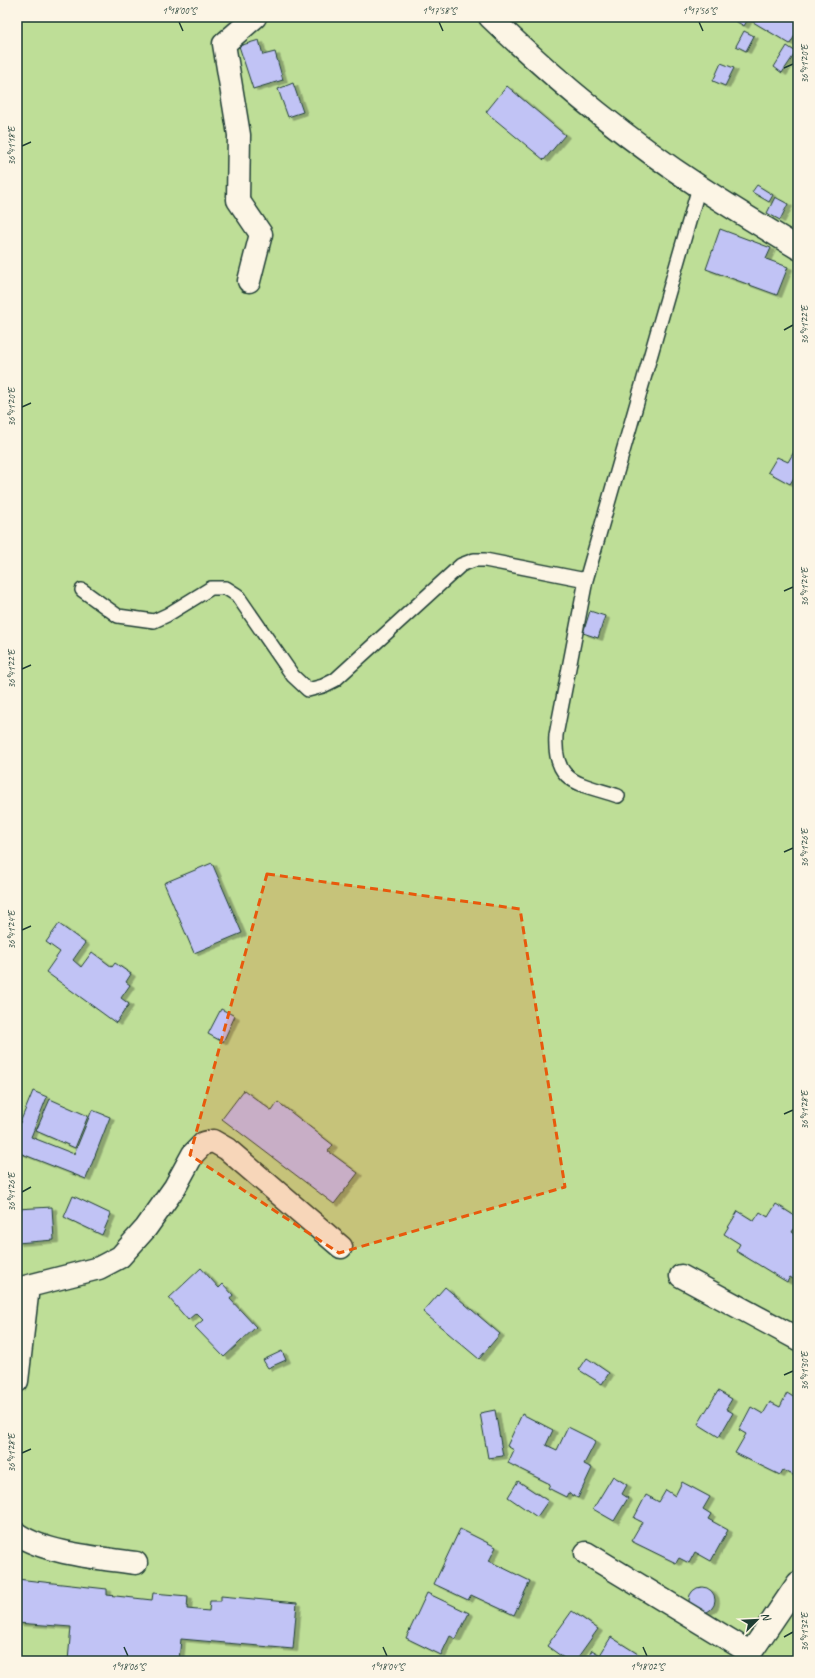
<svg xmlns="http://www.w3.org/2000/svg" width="815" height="1678" font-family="Caveat,sans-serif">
	<defs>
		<filter id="shadow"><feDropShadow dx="4.5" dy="2.5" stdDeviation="0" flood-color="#0004"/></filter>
	</defs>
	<rect width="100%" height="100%" fill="#fcf5e5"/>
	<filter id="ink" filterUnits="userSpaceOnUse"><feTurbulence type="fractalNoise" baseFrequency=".025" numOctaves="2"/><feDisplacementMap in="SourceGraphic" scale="8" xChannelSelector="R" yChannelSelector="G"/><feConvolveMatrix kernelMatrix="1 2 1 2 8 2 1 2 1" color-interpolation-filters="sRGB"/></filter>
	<g filter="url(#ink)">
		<!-- green -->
		<path fill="#bede97" stroke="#6e8e66" d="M 17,17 L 798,17 L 798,1661 L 17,1661 Z"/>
		<!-- building -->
		<path fill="#c1c3f5" stroke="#1f3d34" filter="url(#shadow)" d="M 729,17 L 798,17 L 798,30 L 790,44 L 748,19 L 744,26 Z
			M 744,31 L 754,36 L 746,51 L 736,46 Z
			M 259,40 L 263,55 L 275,52 L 283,80 L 253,89 L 239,46 Z
			M 787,46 L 796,52 L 782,73 L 774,67 Z
			M 721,63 L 734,68 L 725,86 L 713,81 Z
			M 293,83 L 303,112 L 288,117 L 278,89 Z
			M 507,86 L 565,135 L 544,160 L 486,112 Z
			M 757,185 L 773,195 L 769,202 L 752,192 Z
			M 775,197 L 788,204 L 780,220 L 767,213 Z
			M 720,229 L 771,248 L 766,259 L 788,267 L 777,295 L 706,269 Z
			M 795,450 L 798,452 L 798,471 L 790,484 L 768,472 L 777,457 L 788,462 Z
			M 590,611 L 605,616 L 598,638 L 583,633 Z
			M 212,863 L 242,933 L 194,953 L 164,883 Z
			M 59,924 L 85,943 L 73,960 L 81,967 L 92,952 L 112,967 L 115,963 L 131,974 L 126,982 L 130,985 L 121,998 L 129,1004 L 116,1023 L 46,972 L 60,952 L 46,942 Z
			M 221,1009 L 235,1016 L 223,1042 L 208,1034 Z
			M 244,1090 L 272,1111 L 278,1102 L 333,1145 L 328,1151 L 358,1173 L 334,1204 L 222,1119 Z
			M 33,1091 L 47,1097 L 31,1137 L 74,1154 L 92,1110 L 110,1117 L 86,1179 L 17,1152 L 17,1130 Z
			M 50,1099 L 88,1116 L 75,1148 L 36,1131 Z
			M 73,1196 L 111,1214 L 102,1235 L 64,1217 Z
			M 776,1204 L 798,1218 L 798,1223 L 792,1232 L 798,1236 L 798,1282 L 790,1277 L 787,1282 L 736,1251 L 740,1244 L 724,1234 L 738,1211 L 754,1221 L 760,1212 L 768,1217 Z
			M 52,1207 L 54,1240 L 17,1243 L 17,1209 Z
			M 201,1268 L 219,1288 L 223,1284 L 233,1295 L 230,1299 L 256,1327 L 224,1357 L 195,1327 L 203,1320 L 196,1313 L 188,1320 L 169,1298 Z
			M 445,1287 L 500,1334 L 479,1359 L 423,1312 Z
			M 282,1351 L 286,1360 L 268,1368 L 263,1360 Z
			M 587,1358 L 609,1373 L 602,1384 L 579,1370 Z
			M 718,1391 L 732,1399 L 726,1409 L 733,1413 L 719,1437 L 698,1424 Z
			M 787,1393 L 798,1400 L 798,1466 L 793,1475 L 783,1470 L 780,1475 L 735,1453 L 746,1434 L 739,1430 L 751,1407 L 763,1414 L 770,1402 L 780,1407 Z
			M 495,1410 L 503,1456 L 488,1458 L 480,1413 Z
			M 522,1414 L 553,1430 L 546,1445 L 557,1450 L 568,1427 L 596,1441 L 584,1464 L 592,1468 L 578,1498 L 568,1493 L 566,1497 L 548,1488 L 550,1484 L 508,1463 L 514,1450 L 507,1446 Z
			M 613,1476 L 627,1485 L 622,1494 L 628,1498 L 614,1521 L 593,1509 Z
			M 518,1481 L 548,1501 L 537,1517 L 508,1497 Z
			M 682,1482 L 710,1497 L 703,1509 L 711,1514 L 708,1519 L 728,1530 L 711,1561 L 695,1552 L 689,1563 L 679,1558 L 676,1563 L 631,1541 L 642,1522 L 634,1518 L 646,1495 L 659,1502 L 666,1490 L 675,1496 Z
			M 460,1529 L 496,1547 L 489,1561 L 530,1581 L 514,1615 L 471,1595 L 468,1600 L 434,1584 Z
			M 17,1579 L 107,1589 L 107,1595 L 152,1600 L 153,1593 L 188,1596 L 187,1609 L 209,1611 L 210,1601 L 221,1601 L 221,1596 L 297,1603 L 293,1649 L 181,1639 L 179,1661 L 68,1661 L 71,1627 L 17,1623 Z
			M689 1600a13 13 0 1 1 26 0a13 13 0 1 1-26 0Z
			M 427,1593 L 469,1613 L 456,1639 L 450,1636 L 441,1655 L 406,1638 Z
			M 572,1611 L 598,1629 L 578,1657 L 582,1659 L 581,1661 L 568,1661 L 547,1646 Z
			M 611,1637 L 649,1661 L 586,1661 L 592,1650 L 600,1655 Z"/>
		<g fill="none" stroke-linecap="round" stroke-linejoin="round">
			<defs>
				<path id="service" d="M 82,590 L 118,616 L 154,621 L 167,615 L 211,588 L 226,588 L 237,595 L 293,676 L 308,690 L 323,686 L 335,680 L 461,565 L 474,560 L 485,560 L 586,580
					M 618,796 C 579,783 553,784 556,735 L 586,580 L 699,187"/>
				<path id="minor" d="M 490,17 C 554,79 625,138 700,187 C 732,208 765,228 798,248
					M 249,281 L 261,234 L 238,200 L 239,135 L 224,44 L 255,17
					M 681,1276 L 798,1339
					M 17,1289 L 99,1268 L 120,1257 L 146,1228 L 175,1187 L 193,1154 L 204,1143 L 213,1141 L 227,1149 L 341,1247
					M 17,1381 L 28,1287
					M 17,1534 C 46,1554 102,1558 136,1563
					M 586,1553 L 751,1653
					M 745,1661 L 798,1583"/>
			</defs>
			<!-- service casing -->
			<use href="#service" stroke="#1f3d34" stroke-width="16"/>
			<!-- minor casing -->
			<use href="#minor" stroke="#1f3d34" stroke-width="25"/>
			<!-- service -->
			<use href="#service" stroke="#fcf5e5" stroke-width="13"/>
			<!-- minor -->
			<use href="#minor" stroke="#fcf5e5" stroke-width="22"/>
		</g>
	</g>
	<!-- marked area -->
	<path fill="#e8590c" fill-opacity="0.2" stroke="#e8590c" stroke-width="3" stroke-dasharray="8 5" stroke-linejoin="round" d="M 267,874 L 520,909 L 565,1187 L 339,1253 L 190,1155 Z"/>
	<!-- ticks -->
	<path fill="none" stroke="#1f3d34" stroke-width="1.5" d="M 179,22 L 183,31M 439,22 L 443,31M 699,22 L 703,31M 784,68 L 793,64M 22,146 L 31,142M 784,330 L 793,325M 22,407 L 31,403M 784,591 L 793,587M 22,669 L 31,665M 784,852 L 793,848M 22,930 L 31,926M 784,1114 L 793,1110M 22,1192 L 31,1187M 784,1375 L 793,1371M 22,1453 L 31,1449M 784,1637 L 793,1632M 124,1647 L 128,1656M 383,1647 L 387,1656M 643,1647 L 647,1656"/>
	<!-- margin -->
	<rect width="815" height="1678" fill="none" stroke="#fcf5e5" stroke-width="44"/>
	<!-- north arrow -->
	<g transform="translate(757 1620) rotate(66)" stroke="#fcf5e5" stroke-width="3" paint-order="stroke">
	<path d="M0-3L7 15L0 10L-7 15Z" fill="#1f3d34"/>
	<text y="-6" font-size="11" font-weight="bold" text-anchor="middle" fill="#1f3d34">N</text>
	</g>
	<rect x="22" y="22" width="771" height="1634" fill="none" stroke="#1f3d34" stroke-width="1.5"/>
	<g font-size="10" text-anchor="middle" fill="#1f3d34">
		<text x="179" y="14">1°18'00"S</text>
		<text x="439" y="14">1°17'58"S</text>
		<text x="699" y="14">1°17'56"S</text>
		<text transform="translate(804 64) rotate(-90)" y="4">36°41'20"E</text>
		<text transform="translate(11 146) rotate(-90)" y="4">36°41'18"E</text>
		<text transform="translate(804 325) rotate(-90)" y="4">36°41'22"E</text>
		<text transform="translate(11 407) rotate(-90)" y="4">36°41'20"E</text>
		<text transform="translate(804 587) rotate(-90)" y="4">36°41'24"E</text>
		<text transform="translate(11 669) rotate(-90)" y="4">36°41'22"E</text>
		<text transform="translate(804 848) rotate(-90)" y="4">36°41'26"E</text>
		<text transform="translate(11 930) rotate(-90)" y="4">36°41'24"E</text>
		<text transform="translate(804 1110) rotate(-90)" y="4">36°41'28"E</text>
		<text transform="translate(11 1192) rotate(-90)" y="4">36°41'26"E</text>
		<text transform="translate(804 1371) rotate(-90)" y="4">36°41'30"E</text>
		<text transform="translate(11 1453) rotate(-90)" y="4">36°41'28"E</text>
		<text transform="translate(804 1632) rotate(-90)" y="4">36°41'32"E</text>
		<text x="128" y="1670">1°18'06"S</text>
		<text x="387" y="1670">1°18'04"S</text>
		<text x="647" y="1670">1°18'02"S</text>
	</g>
</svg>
